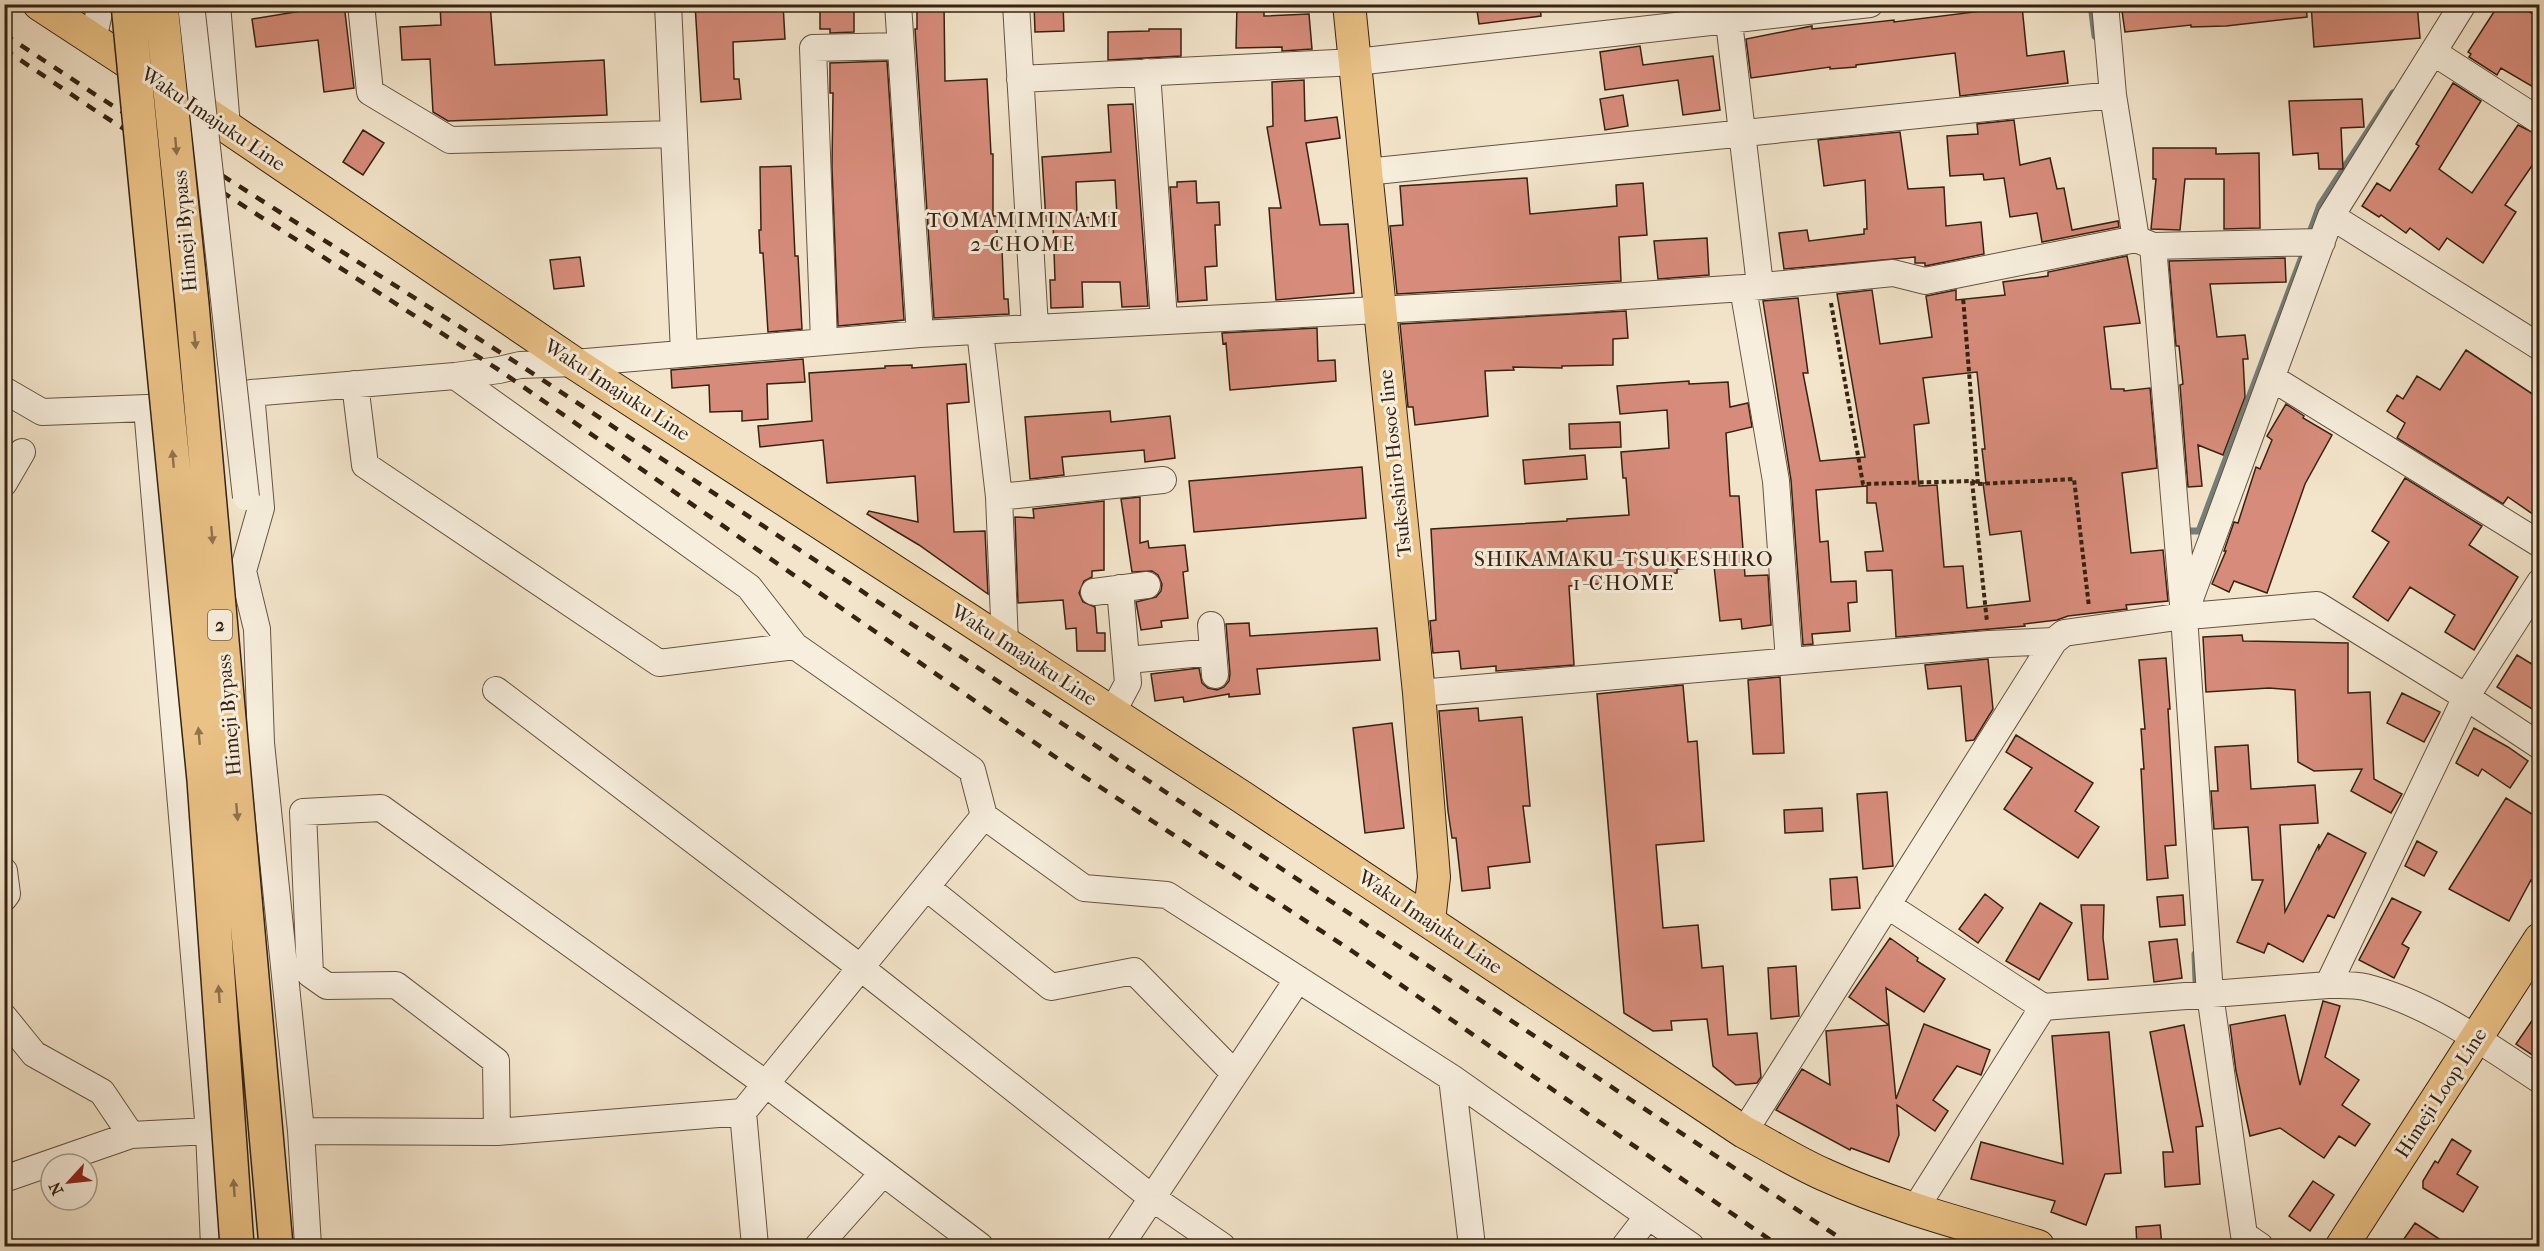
<svg xmlns="http://www.w3.org/2000/svg" width="2544" height="1251" font-family="'IM FELL French Canon',serif">
	<rect width="100%" height="100%" fill="#f3e5cb"/>
	<filter id="stains"><feTurbulence type="fractalNoise" baseFrequency=".00333" numOctaves="4"/><feColorMatrix values="0 0 0 0 .2 0 0 0 0 .09 0 0 0 0 .02 0 0 0 .5 -.17"/></filter>
	<radialGradient id="worn" r=".72"><stop offset=".6" stop-color="#630" stop-opacity="0"/><stop offset="1" stop-color="#630" stop-opacity=".3"/></radialGradient>
	<g fill="none" stroke-linecap="round" stroke-linejoin="round">
		<!-- stream -->
		<path stroke="#757f7a" stroke-width="7" d="M 2091,4 L 2095,36
			M 2308,238 L 2320,205 L 2393,93
			M 2182,531 L 2199,531 L 2305,249
			M 2195,954 L 2196,981"/>
	</g>
	<!-- building -->
	<path fill="#d78c7b" stroke="#362211" stroke-width="1.5" fill-rule="evenodd" d="M 344,4 L 354,88 L 324,92 L 318,40 L 256,47 L 252,19 Z
		M 440,4 L 490,4 L 495,65 L 604,60 L 607,115 L 448,121 L 433,112 L 430,59 L 402,60 L 400,27 L 441,25 Z
		M 695,4 L 783,4 L 785,39 L 733,42 L 734,79 L 739,79 L 741,99 L 701,102 Z
		M 820,4 L 854,4 L 854,32 L 830,33 L 830,29 L 820,29 Z
		M 917,4 L 944,4 L 945,81 L 987,79 L 991,154 L 993,154 L 993,216 L 997,216 L 997,249 L 1002,249 L 1004,299 L 1008,299 L 1009,314 L 934,318 L 915,29 L 917,29 Z
		M 1034,4 L 1063,4 L 1064,31 L 1035,32 Z
		M 1237,4 L 1264,4 L 1264,16 L 1309,14 L 1312,49 L 1282,51 L 1282,47 L 1236,48 Z
		M 1476,4 L 1540,4 L 1541,16 L 1479,24 Z
		M 2121,4 L 2306,4 L 2307,17 L 2226,26 L 2191,27 L 2191,25 L 2125,32 Z
		M 2311,4 L 2417,4 L 2420,38 L 2314,47 Z
		M 2499,4 L 2516,4 L 2540,18 L 2540,91 L 2501,68 L 2497,75 L 2469,57 L 2471,54 L 2468,52 Z
		M 2022,6 L 2027,56 L 2064,51 L 2068,83 L 1960,96 L 1955,53 L 1856,65 L 1856,67 L 1830,69 L 1830,67 L 1751,78 L 1746,39 L 1812,26 L 1812,29 L 1894,20 L 1894,22 Z
		M 1149,29 L 1181,29 L 1181,56 L 1108,60 L 1108,32 L 1149,31 Z
		M 1640,46 L 1643,65 L 1713,56 L 1720,110 L 1683,115 L 1678,80 L 1605,90 L 1600,52 Z
		M 887,61 L 904,320 L 838,326 L 832,167 L 833,93 L 830,93 L 830,63 Z
		M 1304,80 L 1305,121 L 1337,117 L 1340,138 L 1306,143 L 1320,225 L 1348,224 L 1354,293 L 1276,300 L 1269,208 L 1281,208 L 1267,127 L 1273,126 L 1272,82 Z
		M 2453,83 L 2481,101 L 2439,169 L 2472,193 L 2518,125 L 2540,136 L 2540,154 L 2505,205 L 2516,212 L 2483,263 L 2447,238 L 2439,250 L 2410,228 L 2406,233 L 2381,215 L 2379,217 L 2362,206 L 2377,183 L 2390,191 L 2419,146 L 2416,144 Z
		M 1623,95 L 1628,126 L 1605,130 L 1600,99 Z
		M 2362,99 L 2364,127 L 2341,128 L 2343,169 L 2319,169 L 2318,153 L 2293,155 L 2289,101 Z
		M 1133,104 L 1148,306 L 1122,307 L 1120,282 L 1082,282 L 1083,307 L 1051,308 L 1050,280 L 1055,280 L 1053,221 L 1046,221 L 1042,157 L 1111,152 L 1108,105 ZM 1115,180 L 1117,216 L 1077,218 L 1076,182 Z
		M 2014,120 L 2020,165 L 2050,158 L 2057,189 L 2064,188 L 2072,230 L 2118,221 L 2119,227 L 2042,242 L 2037,213 L 2010,217 L 2004,178 L 1984,180 L 1983,174 L 1950,176 L 1947,136 L 1978,134 L 1977,124 Z
		M 363,130 L 384,143 L 363,175 L 343,162 Z
		M 1900,132 L 1908,189 L 1944,187 L 1946,226 L 1981,222 L 1984,254 L 1925,266 L 1925,263 L 1915,263 L 1915,257 L 1784,269 L 1779,233 L 1807,230 L 1809,241 L 1864,234 L 1864,229 L 1867,229 L 1865,180 L 1824,186 L 1818,140 Z
		M 2153,148 L 2216,148 L 2216,154 L 2259,153 L 2260,228 L 2224,229 L 2224,179 L 2185,179 L 2180,230 L 2151,229 L 2156,179 L 2153,179 Z
		M 791,166 L 795,256 L 798,256 L 802,329 L 768,332 L 763,253 L 760,253 L 759,230 L 761,230 L 760,167 Z
		M 1527,178 L 1530,214 L 1617,206 L 1616,185 L 1643,183 L 1647,235 L 1619,237 L 1621,281 L 1397,294 L 1390,226 L 1403,225 L 1400,186 Z
		M 1196,181 L 1197,203 L 1219,202 L 1220,225 L 1215,225 L 1217,266 L 1205,267 L 1207,300 L 1178,302 L 1170,187 L 1177,187 L 1177,182 Z
		M 1707,238 L 1709,275 L 1658,279 L 1654,241 Z
		M 2127,256 L 2140,323 L 2104,327 L 2111,389 L 2124,389 L 2124,391 L 2150,388 L 2157,468 L 2122,473 L 2131,553 L 2163,550 L 2168,601 L 2126,605 L 2127,609 L 2068,616 L 2057,620 L 2024,624 L 2025,626 L 1896,637 L 1892,570 L 1867,571 L 1865,552 L 1883,551 L 1876,503 L 1867,503 L 1867,486 L 1816,490 L 1820,542 L 1828,541 L 1831,582 L 1856,581 L 1857,602 L 1848,603 L 1850,631 L 1812,634 L 1813,644 L 1803,645 L 1791,480 L 1763,301 L 1798,298 L 1808,373 L 1803,373 L 1820,461 L 1865,457 L 1837,294 L 1872,290 L 1880,344 L 1932,337 L 1926,296 L 1956,290 L 1956,300 L 2005,295 L 2003,282 L 2048,276 L 2048,272 ZM 1977,372 L 1985,449 L 1982,449 L 1986,483 L 1983,483 L 1990,535 L 2021,531 L 2030,601 L 1967,608 L 1963,566 L 1944,567 L 1937,485 L 1919,486 L 1914,425 L 1929,423 L 1923,378 Z
		M 580,257 L 584,286 L 554,289 L 550,260 Z
		M 2285,258 L 2286,282 L 2210,284 L 2217,337 L 2245,335 L 2248,359 L 2243,359 L 2245,397 L 2223,455 L 2198,445 L 2202,486 L 2188,487 L 2180,385 L 2183,384 L 2179,346 L 2176,346 L 2169,261 Z
		M 1626,311 L 1628,338 L 1613,339 L 1613,365 L 1562,366 L 1562,368 L 1513,367 L 1514,370 L 1485,371 L 1488,416 L 1415,425 L 1413,407 L 1408,407 L 1400,324 Z
		M 1317,328 L 1318,361 L 1335,360 L 1336,381 L 1230,390 L 1226,343 L 1223,344 L 1222,333 Z
		M 2466,350 L 2540,399 L 2540,519 L 2508,497 L 2503,504 L 2397,438 L 2405,423 L 2387,411 L 2397,395 L 2403,399 L 2417,376 L 2440,390 Z
		M 803,359 L 805,382 L 767,384 L 768,419 L 742,421 L 742,411 L 710,412 L 709,385 L 672,388 L 671,370 Z
		M 966,364 L 969,402 L 947,404 L 954,532 L 985,531 L 988,594 L 919,545 L 867,514 L 869,511 L 918,522 L 915,476 L 827,483 L 823,440 L 760,447 L 758,426 L 812,421 L 809,373 L 885,368 L 885,366 L 912,365 L 912,368 Z
		M 1689,381 L 1689,384 L 1728,382 L 1730,407 L 1748,403 L 1752,427 L 1726,433 L 1730,496 L 1739,496 L 1745,576 L 1768,575 L 1771,625 L 1742,629 L 1741,619 L 1720,621 L 1714,566 L 1677,569 L 1677,573 L 1610,577 L 1611,583 L 1569,586 L 1574,665 L 1496,671 L 1496,666 L 1461,669 L 1459,651 L 1433,653 L 1430,621 L 1436,620 L 1431,529 L 1567,521 L 1567,519 L 1629,515 L 1626,478 L 1623,478 L 1621,452 L 1669,448 L 1667,410 L 1620,414 L 1617,386 Z
		M 2286,404 L 2304,416 L 2303,418 L 2332,435 L 2305,484 L 2267,593 L 2234,581 L 2229,592 L 2212,584 L 2226,551 L 2224,551 L 2234,522 L 2238,523 L 2256,467 L 2260,469 L 2272,440 L 2267,436 Z
		M 1110,411 L 1111,422 L 1170,416 L 1175,458 L 1145,462 L 1144,450 L 1062,457 L 1064,475 L 1030,479 L 1025,417 Z
		M 1620,422 L 1621,447 L 1570,449 L 1569,424 Z
		M 1585,455 L 1587,479 L 1525,484 L 1523,460 Z
		M 1362,467 L 1366,518 L 1194,532 L 1189,481 Z
		M 2405,478 L 2482,526 L 2469,545 L 2518,577 L 2474,650 L 2445,632 L 2455,615 L 2410,587 L 2388,621 L 2353,597 L 2389,542 L 2372,531 Z
		M 1140,497 L 1140,543 L 1148,541 L 1149,548 L 1185,545 L 1188,571 L 1183,572 L 1188,618 L 1161,621 L 1162,627 L 1141,630 L 1136,602 L 1156,597 L 1161,591 L 1162,584 L 1158,575 L 1152,571 L 1132,572 L 1121,499 Z
		M 1104,501 L 1104,570 L 1092,571 L 1092,577 L 1084,581 L 1079,593 L 1083,602 L 1095,607 L 1097,633 L 1105,633 L 1105,651 L 1077,651 L 1076,628 L 1066,629 L 1063,600 L 1018,603 L 1015,517 L 1034,518 L 1033,509 Z
		M 1249,623 L 1250,636 L 1377,628 L 1380,660 L 1257,669 L 1260,694 L 1229,697 L 1229,694 L 1184,702 L 1183,697 L 1155,701 L 1151,674 L 1199,668 L 1202,683 L 1208,688 L 1217,690 L 1224,687 L 1229,681 L 1230,674 L 1226,624 Z
		M 2242,635 L 2243,641 L 2348,643 L 2348,693 L 2370,692 L 2374,779 L 2402,794 L 2391,813 L 2351,791 L 2362,769 L 2314,771 L 2298,762 L 2295,690 L 2269,688 L 2206,692 L 2203,637 Z
		M 2517,655 L 2540,669 L 2540,714 L 2497,687 Z
		M 2166,658 L 2170,709 L 2168,709 L 2176,845 L 2165,846 L 2168,878 L 2147,880 L 2141,769 L 2144,769 L 2141,729 L 2145,729 L 2139,660 Z
		M 1988,659 L 1993,709 L 1974,740 L 1966,741 L 1961,686 L 1928,689 L 1925,665 Z
		M 1780,677 L 1784,753 L 1753,754 L 1748,680 Z
		M 1683,685 L 1688,742 L 1697,741 L 1704,841 L 1656,845 L 1663,928 L 1698,925 L 1702,968 L 1723,966 L 1728,1035 L 1757,1033 L 1761,1077 L 1757,1083 L 1736,1085 L 1713,1066 L 1707,1019 L 1671,1021 L 1672,1030 L 1653,1031 L 1624,1013 L 1597,694 Z
		M 2402,693 L 2440,712 L 2424,742 L 2387,723 Z
		M 1478,708 L 1479,721 L 1522,717 L 1530,806 L 1523,806 L 1530,862 L 1488,867 L 1490,888 L 1462,891 L 1456,838 L 1452,838 L 1448,811 L 1439,711 Z
		M 1392,723 L 1404,828 L 1365,833 L 1353,728 Z
		M 2474,728 L 2508,747 L 2528,761 L 2510,788 L 2482,769 L 2478,776 L 2456,763 Z
		M 2016,735 L 2093,783 L 2075,811 L 2099,827 L 2078,858 L 2004,809 L 2032,768 L 2006,752 Z
		M 2248,745 L 2251,789 L 2315,785 L 2318,823 L 2280,825 L 2285,912 L 2319,844 L 2319,849 L 2328,833 L 2366,853 L 2334,918 L 2328,915 L 2303,962 L 2268,943 L 2264,953 L 2237,942 L 2263,880 L 2252,880 L 2248,827 L 2214,829 L 2211,791 L 2218,791 L 2215,747 Z
		M 1887,792 L 1893,866 L 1863,869 L 1857,794 Z
		M 2506,798 L 2540,819 L 2540,885 L 2531,880 L 2509,921 L 2449,889 Z
		M 1822,808 L 1823,831 L 1785,833 L 1784,810 Z
		M 2417,841 L 2437,852 L 2424,876 L 2405,866 Z
		M 1857,877 L 1860,908 L 1832,910 L 1830,879 Z
		M 1985,894 L 2003,908 L 1978,943 L 1959,929 Z
		M 2183,895 L 2185,925 L 2160,927 L 2157,897 Z
		M 2392,898 L 2421,912 L 2402,944 L 2409,948 L 2394,978 L 2359,960 Z
		M 2040,903 L 2072,923 L 2039,980 L 2006,961 Z
		M 2081,905 L 2104,905 L 2103,938 L 2108,979 L 2088,980 Z
		M 1890,938 L 1918,958 L 1917,961 L 1945,979 L 1924,1012 L 1886,988 L 1889,1025 L 1849,997 Z
		M 2177,939 L 2182,978 L 2154,982 L 2149,942 Z
		M 1796,966 L 1799,1016 L 1771,1019 L 1768,968 Z
		M 2323,1001 L 2340,1006 L 2325,1057 L 2359,1080 L 2342,1105 L 2370,1124 L 2355,1146 L 2339,1136 L 2324,1158 L 2280,1128 L 2250,1136 L 2236,1071 L 2230,1025 L 2285,1015 L 2300,1085 Z
		M 2540,1009 L 2540,1060 L 2516,1044 Z
		M 1924,1024 L 1990,1050 L 1981,1075 L 1957,1066 L 1933,1100 L 1948,1111 L 1935,1131 L 1897,1105 L 1899,1135 L 1889,1162 L 1851,1148 L 1850,1150 L 1776,1110 L 1802,1069 L 1830,1085 L 1826,1031 L 1889,1025 L 1896,1099 Z
		M 2184,1025 L 2203,1126 L 2196,1127 L 2200,1184 L 2165,1187 L 2163,1152 L 2173,1152 L 2150,1032 Z
		M 2109,1032 L 2121,1173 L 2105,1174 L 2086,1225 L 2051,1212 L 2055,1201 L 1971,1179 L 1981,1142 L 2063,1164 L 2052,1036 Z
		M 2452,1139 L 2471,1151 L 2457,1174 L 2478,1187 L 2463,1212 L 2423,1188 L 2423,1181 L 2435,1161 L 2438,1163 Z
		M 2313,1181 L 2334,1195 L 2310,1231 L 2289,1216 Z
		M 2415,1223 L 2450,1246 L 2399,1246 Z
		M 2160,1225 L 2162,1246 L 2137,1246 L 2136,1227 Z"/>
	<g fill="none" stroke-linecap="round" stroke-linejoin="round">
		<defs>
			<path id="minor" d="M 217,4 L 227,127
				M 361,4 L 370,92 L 450,140 L 674,134
				M 668,4 L 684,353
				M 898,4 L 920,334
				M 1016,4 L 1035,327
				M 2105,4 L 2113,95 L 2136,239 L 2153,246 L 2184,616 L 2210,994 L 2244,1235 L 2260,1246
				M 1727,5 L 1760,285
				M 93,40 L 101,4
				M 2433,52 L 2540,121
				M 1147,72 L 1164,320
				M 1020,79 L 1356,62 L 1870,4
				M 1366,172 L 2113,95
				M 2331,216 L 2540,347
				M 2153,246 L 2322,242
				M 1743,288 L 1776,481 L 1789,661
				M 980,331 L 999,497 L 1005,643
				M 824,341 L 813,48 L 900,46
				M 455,376 L 749,587 L 795,646 L 972,770 L 984,816 L 1084,888 L 1167,895 L 1452,1078 L 1691,1246
				M 2272,378 L 2540,544
				M 355,384 L 365,465 L 659,663 L 795,646
				M 4,390 L 42,412 L 147,408 L 209,1131 L 214,1246
				M 4,483 L 22,452
				M 999,497 L 1163,480
				M 1094,592 L 1147,585
				M 2187,607 L 2331,216 L 2463,4
				M 1211,625 L 1215,675
				M 1128,660 L 1213,652
				M 496,690 L 861,968 L 1151,1197 L 1222,1246
				M 1419,693 L 1989,644 L 2054,641 L 2064,633 L 2177,617 L 2317,605 L 2466,697 L 2540,746
				M 1112,713 L 1128,683 L 1120,588
				M 4,871 L 7,894 L 4,898
				M 926,887 L 1051,987 L 1134,971 L 1234,1073
				M 1887,905 L 2043,1007 L 2328,985 C 2340,985 2354,984 2365,987 C 2429,1003 2485,1044 2540,1080
				M 2328,985 L 2466,697 L 2540,582
				M 4,1017 L 34,1054 L 102,1092 L 131,1135
				M 1452,1078 L 1472,1246
				M 743,1112 L 755,1246
				M 301,1131 L 497,1132 L 743,1112 L 984,816
				M 497,1132 L 496,1061 L 396,985 L 327,986 L 310,974 L 303,812 L 381,808 L 766,1084 L 980,1246
				M 1744,1132 L 2054,641
				M 4,1179 L 131,1135 L 209,1131
				M 1915,1209 L 2043,1007
				M 308,1246 L 301,1131 L 261,743 L 257,629 L 243,571 L 261,508 L 251,393 L 455,376 L 499,370 L 520,365 L 574,363 L 920,334 L 1567,300 L 1743,288 L 1893,273 L 1925,281 L 2136,239
				M 818,1246 L 883,1173
				M 1120,1246 L 1298,979
				M 1625,1246 L 1648,1216"/>
			<path id="major" d="M 39,4 L 227,127 L 574,363 L 1242,797 L 1744,1132 C 1771,1146 1797,1163 1825,1175 C 1893,1206 1967,1225 2038,1246
				M 1349,4 L 1419,693 L 1434,877 L 1429,921
				M 2342,1246 L 2540,939"/>
		</defs>
		<!-- minor casing -->
		<use href="#minor" stroke="#655340" stroke-width="28"/>
		<!-- major casing -->
		<use href="#major" stroke="#362211" stroke-width="34"/>
		<!-- path -->
		<path stroke="#362211" stroke-width="4" stroke-dasharray="4.5 3" stroke-linecap="butt" d="M 1831,303 L 1863,484 L 1972,481 L 1978,484 L 1963,297
			M 1972,481 L 1987,622
			M 1978,484 L 2074,479 L 2089,607"/>
		<!-- minor -->
		<use href="#minor" stroke="#f7eedd" stroke-width="26"/>
		<!-- major -->
		<use href="#major" stroke="#eac286" stroke-width="32"/>
		<!-- rail -->
		<path stroke="#362211" stroke-width="4.5" stroke-dasharray="10 10" stroke-linecap="butt" d="M 4,34 L 99,97 L 520,365 L 1852,1246
			M 4,49 L 93,109 L 499,370 L 1077,772 L 1352,951 L 1779,1246"/>
		<defs>
			<path id="minor-bridge" d="M 191,4 L 246,497"/>
			<path id="highway-bridge" d="M 128,4 L 204,780 L 237,1246
				M 161,4 L 192,304 L 276,1246"/>
		</defs>
		<!-- minor-bridge casing -->
		<use href="#minor-bridge" stroke="#655340" stroke-width="28" stroke-linecap="butt"/>
		<!-- highway-bridge casing -->
		<use href="#highway-bridge" stroke="#362211" stroke-width="36" stroke-linecap="butt"/>
		<!-- minor-bridge -->
		<use href="#minor-bridge" stroke="#f7eedd" stroke-width="26"/>
		<!-- highway-bridge -->
		<use href="#highway-bridge" stroke="#eac286" stroke-width="33"/>
	</g>
	<!-- one-way arrows -->
	<defs><path id="oneway-solid" d="M-6-.8H1V-3.2L6.5 0L1 3.2V.8H-6Z" transform="scale(1.5)"/></defs>
	<g fill="#90724c">
		<use href="#oneway-solid" transform="translate(176 146) rotate(85)"/>
		<use href="#oneway-solid" transform="translate(195 340) rotate(85)"/>
		<use href="#oneway-solid" transform="translate(173 459) rotate(-95)"/>
		<use href="#oneway-solid" transform="translate(212 535) rotate(85)"/>
		<use href="#oneway-solid" transform="translate(199 736) rotate(-95)"/>
		<use href="#oneway-solid" transform="translate(237 812) rotate(85)"/>
		<use href="#oneway-solid" transform="translate(219 994) rotate(-94)"/>
		<use href="#oneway-solid" transform="translate(234 1188) rotate(-94)"/>
	</g>
	<g text-anchor="middle" dominant-baseline="central" stroke-width="6" stroke-linejoin="round" paint-order="stroke">
		<!-- shield labels -->
		<rect fill="#f7eedd" stroke="#705f4e" stroke-width="1.5" x="208" y="610" width="24" height="30" rx="4.5"/>
		<g font-size="18" font-weight="bold" fill="#362211">
			<text x="220" y="625">2</text>
		</g>
		<!-- street labels -->
		<g font-size="20" fill="#362211" stroke="#f7eedd">
			<text transform="translate(213 119) rotate(34)">Waku Imajuku Line</text>
			<text transform="translate(185 231) rotate(-95)">Himeji Bypass</text>
			<text transform="translate(617 390) rotate(33)">Waku Imajuku Line</text>
			<text transform="translate(1395 463) rotate(-96)">Tsukeshiro Hosoe line</text>
			<text transform="translate(1024 655) rotate(33)">Waku Imajuku Line</text>
			<text transform="translate(229 715) rotate(-95)">Himeji Bypass</text>
			<text transform="translate(1430 922) rotate(34)">Waku Imajuku Line</text>
			<text transform="translate(2441 1093) rotate(-57)">Himeji Loop Line</text>
		</g>
		<!-- neighbourhood labels -->
		<g font-size="21" letter-spacing="1.5" fill="#362211" stroke="#f7eedd">
			<text x="1023" y="220">TOMAMIMINAMI<tspan x="1023" dy="24">2-CHOME</tspan></text>
			<text x="1624" y="559">SHIKAMAKU-TSUKESHIRO<tspan x="1624" dy="24">1-CHOME</tspan></text>
		</g>
	</g>
	<!-- margin -->
	<rect width="2544" height="1251" fill="none" stroke="#f3e5cb" stroke-width="24"/>
	<rect x="6" y="6" width="2532" height="1239" fill="none" stroke="#362211" stroke-width="3"/>
	<rect x="12" y="12" width="2520" height="1227" fill="none" stroke="#362211" stroke-width="1.5"/>
	<!-- north arrow -->
	<g transform="translate(69 1182) rotate(243)"><circle r="28" fill="#f7eedd" stroke="#aa9c8b" stroke-width="1.5"/>
	<path d="M0-4.5L10 22L0 15L-10 22Z" fill="#8f2418"/>
	<text y="-9" font-size="16" font-weight="bold" text-anchor="middle" fill="#362211">N</text>
	</g>
	<rect width="100%" height="100%" filter="url(#stains)"/>
	<rect width="100%" height="100%" fill="url(#worn)"/>
</svg>
